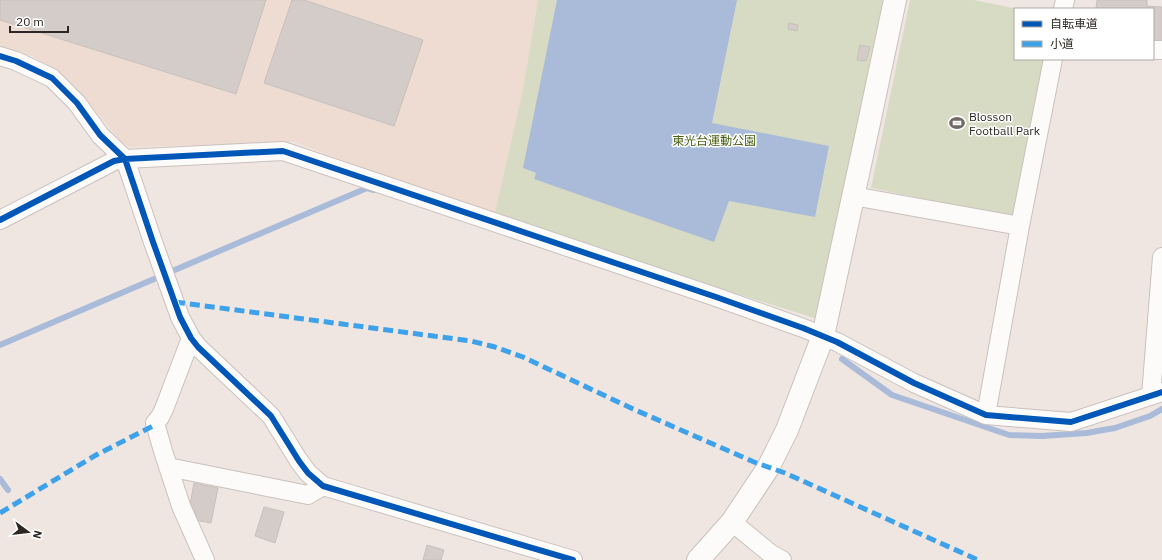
<svg xmlns="http://www.w3.org/2000/svg" width="1162" height="560" font-family="'IBM Plex Sans','Noto Sans JP',sans-serif">
	<rect width="100%" height="100%" fill="#f0e6e1"/>
	<!-- built -->
	<path fill="#eedbd2" d="M 0,0 L 538,0 L 523,89 L 494,217 L 294,142 L 129,147 L 121,142 L 76,87 L 56,70 L 34,57 L 0,46 Z"/>
	<!-- green -->
	<path fill="#d7dbc3" d="M 538,0 L 887,0 L 822,313 L 814,318 L 494,217 L 523,89 Z
		M 910,0 L 974,0 L 1018,9 L 1015,9 L 1015,59 L 1044,59 L 1012,217 L 871,188 Z"/>
	<!-- water -->
	<path fill="#a9bbd9" d="M 557,0 L 737,0 L 712,123 L 829,146 L 815,217 L 729,201 L 714,242 L 534,179 L 536,173 L 523,168 Z"/>
	<g fill="none" stroke-linecap="round" stroke-linejoin="round">
		<!-- stream -->
		<path stroke="#a9bbd9" stroke-width="6" d="M 170,272 L 367,188 L 374,190
			M 0,345 L 154,279
			M 842,359 L 892,395 L 1009,435 L 1042,436 L 1087,433 L 1103,430 L 1115,428 L 1150,416 L 1162,409
			M 0,479 L 8,490"/>
	</g>
	<!-- building -->
	<path fill="#d4ccc8" stroke="#c7c0ba" d="M 0,0 L 266,0 L 236,94 L 0,20 Z
		M 292,0 L 304,0 L 423,40 L 394,126 L 264,83 Z
		M 1097,0 L 1147,0 L 1147,6 L 1162,7 L 1162,44 L 1153,44 L 1153,9 L 1096,9 Z
		M 789,23 L 798,25 L 797,31 L 788,29 Z
		M 860,45 L 870,47 L 866,61 L 857,60 Z
		M 194,483 L 218,488 L 211,523 L 195,520 L 196,511 L 189,510 Z
		M 264,507 L 284,512 L 275,543 L 255,536 Z
		M 427,545 L 444,550 L 441,560 L 423,560 Z"/>
	<g fill="none" stroke-linecap="round" stroke-linejoin="round">
		<defs>
			<path id="street" d="M 1063,9 L 1065,0
				M 1153,50 L 1162,50
				M 0,56 L 16,61 L 52,78 L 77,103 L 100,135 L 125,159 L 153,242 L 180,317 L 191,338 L 198,347 L 271,416 L 299,461 L 308,473 L 323,486 L 573,560
				M 853,196 L 1020,226
				M 0,220 L 114,161 L 125,159 L 283,151 L 716,297 L 803,328 L 837,342 L 914,383 L 986,415 L 1071,422 L 1162,392
				M 191,338 L 164,409 L 160,417 L 155,423 L 163,451 L 181,506 L 205,560
				M 1151,396 L 1162,257
				M 986,415 L 1020,226 L 1053,59
				M 168,467 L 308,495 L 323,486
				M 732,522 L 771,554 L 782,560"/>
			<path id="secondary" d="M 698,560 L 732,522 L 768,468 L 787,430 L 823,336 L 869,123 L 895,0"/>
		</defs>
		<!-- street casing -->
		<use href="#street" stroke="#c9c1bd" stroke-width="20"/>
		<!-- secondary casing -->
		<use href="#secondary" stroke="#c9c1bd" stroke-width="24"/>
		<!-- street -->
		<use href="#street" stroke="#fdfbfa" stroke-width="18"/>
		<!-- secondary -->
		<use href="#secondary" stroke="#fdfbfa" stroke-width="22"/>
		<!-- quiet -->
		<path stroke="#3ea2ea" stroke-width="5" stroke-dasharray="10 5" stroke-linecap="butt" d="M 175,302 L 471,341 L 495,347 L 523,357 L 633,409 L 754,462 L 785,473 L 978,560
			M 0,513 L 96,455 L 153,426 L 155,423"/>
		<defs>
			<path id="cycleway" d="M 0,56 L 16,61 L 52,78 L 77,103 L 100,135 L 125,159 L 153,242 L 180,317 L 191,338 L 198,347 L 271,416 L 299,461 L 308,473 L 323,486 L 573,560
				M 0,220 L 114,161 L 125,159 L 283,151 L 716,297 L 803,328 L 837,342 L 914,383 L 986,415 L 1071,422 L 1162,392"/>
		</defs>
		<!-- cycleway casing -->
		<use href="#cycleway" stroke="#fff" stroke-width="8"/>
		<!-- cycleway -->
		<use href="#cycleway" stroke="#0057b8" stroke-width="6"/>
	</g>
	<!-- icons -->
	<defs>
		<symbol id="stadium-bare" viewBox="-9 -9 18 18"><path d="M0-5a6.5 5 0 1 0 0 10a6.5 5 0 1 0 0-10ZM-3.5-1.8h7v3.6h-7Z" fill="#716a66" stroke="#fff" stroke-width="2.5" paint-order="stroke"/></symbol>
	</defs>
	<g fill-rule="evenodd">
		<use href="#stadium-bare" x="946" y="112" width="22" height="22"/>
	</g>
	<g text-anchor="middle" dominant-baseline="central" stroke-width="3" stroke-linejoin="round" paint-order="stroke">
		<!-- poi labels -->
		<g font-size="12" fill="#2d2723" stroke="#fff" text-anchor="start">
			<text x="969" y="116">Blosson<tspan x="969" dy="14">Football Park</tspan></text>
		</g>
		<!-- park labels -->
		<g font-size="12" fill="#496012" stroke="#fff">
			<text x="714" y="140">東光台運動公園</text>
		</g>
	</g>
	<!-- legend -->
	<rect x="1014" y="8" width="140" height="52" fill="#ffffff" stroke="#aba9a7"/>
	<rect x="1022" y="21" width="20" height="6" fill="#0057b8" stroke="#aba9a7"/>
	<text x="1050" y="28" font-size="12" fill="#2d2723">自転車道</text>
	<rect x="1022" y="41" width="20" height="6" fill="#3ea2ea" stroke="#aba9a7"/>
	<text x="1050" y="48" font-size="12" fill="#2d2723">小道</text>
	<!-- north arrow -->
	<g transform="translate(28 532) rotate(105)" stroke="#ffffff" stroke-width="3" paint-order="stroke">
	<path d="M0-3L7 15L0 10L-7 15Z" fill="#2d2723"/>
	<text y="-6" font-size="11" font-weight="bold" text-anchor="middle" fill="#2d2723">N</text>
	</g>
	<!-- scale -->
	<path d="M10 26v6h58v-6" fill="none" stroke="#2d2723" stroke-width="2"/>
	<text x="16" y="26" font-size="12" fill="#2d2723" stroke="#ffffff" stroke-width="3" paint-order="stroke">20 m</text>
</svg>
